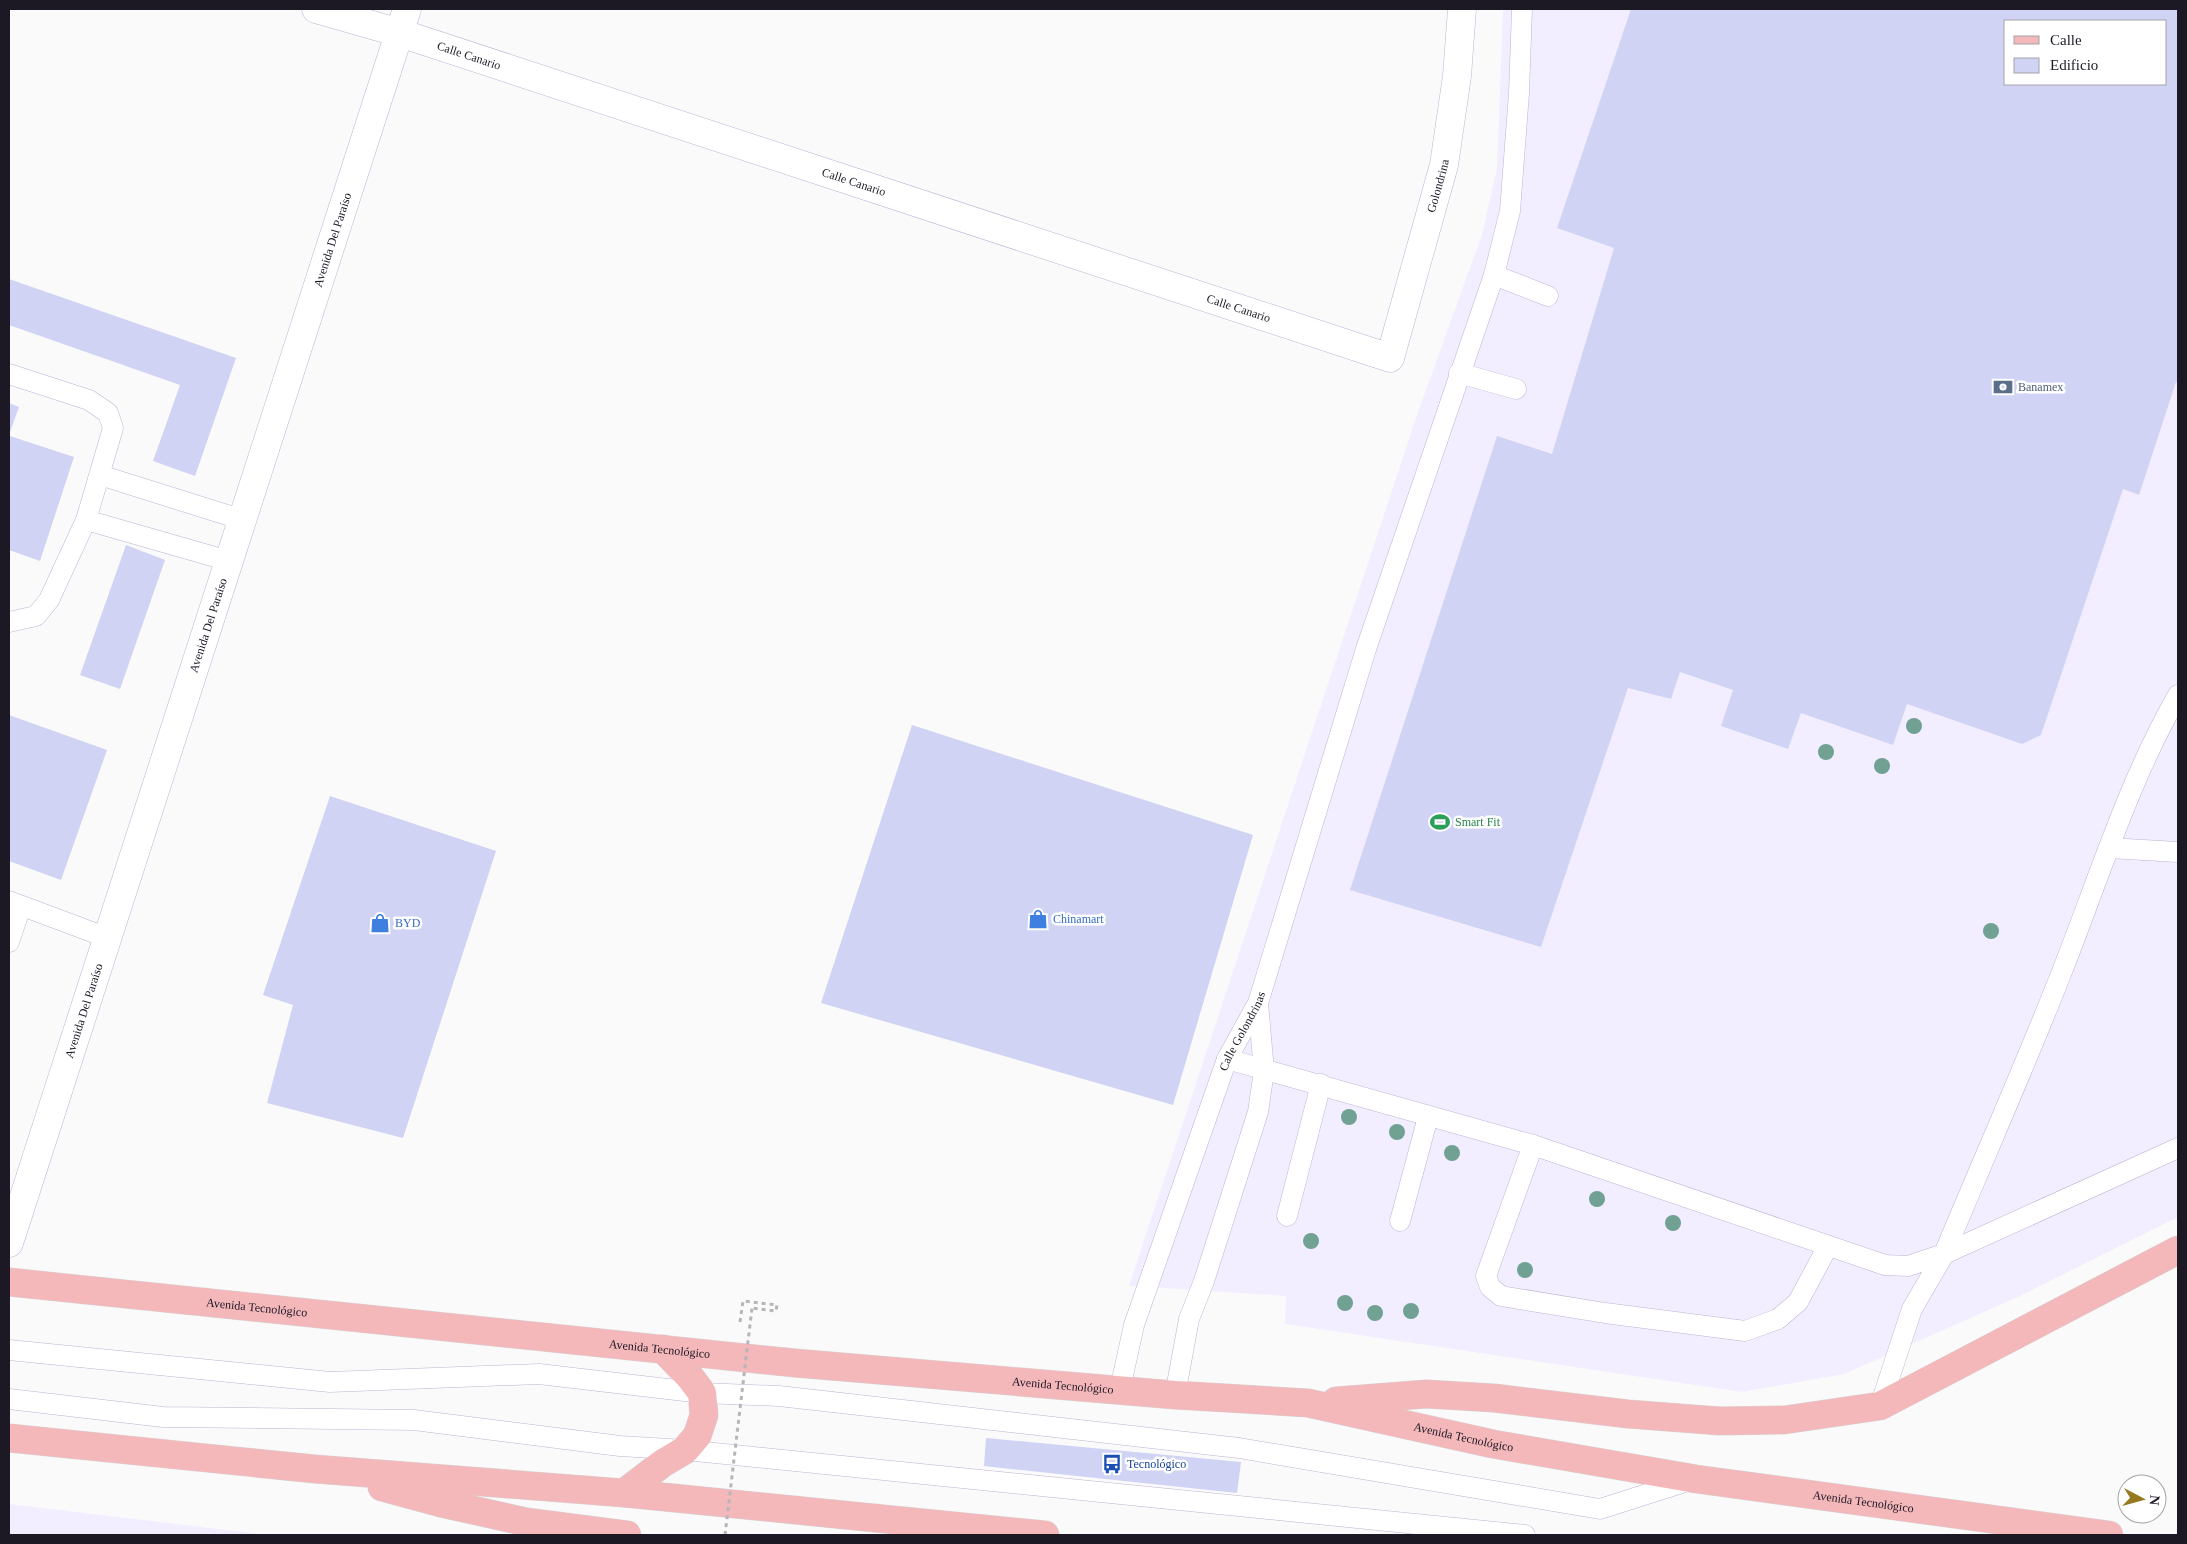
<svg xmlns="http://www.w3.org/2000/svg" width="2187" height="1544" font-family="Georgia,serif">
	<rect width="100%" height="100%" fill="#fafafa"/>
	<!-- built -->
	<path fill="#f3eeff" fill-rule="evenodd" d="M 1503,9 L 2178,9 L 2178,1217 L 2020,1296 L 1844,1374 L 1742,1392 L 1285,1324 L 1286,1296 L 1129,1286 L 1418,412 L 1482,235 L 1497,168 ZM 2006,21 L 2166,21 L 2166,84 L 2006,84 Z
		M 9,1504 L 269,1535 L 9,1535 Z"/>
	<!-- building -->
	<path fill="#d0d3f4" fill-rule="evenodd" d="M 1631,9 L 2178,9 L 2178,383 L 2176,382 L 2139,495 L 2123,489 L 2041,735 L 2022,744 L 1907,704 L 1893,745 L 1801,713 L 1788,749 L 1721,726 L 1733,690 L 1680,672 L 1671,699 L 1628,688 L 1541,947 L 1350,890 L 1497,436 L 1552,454 L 1614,248 L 1557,228 ZM 2006,21 L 2166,21 L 2166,84 L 2006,84 Z
		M 9,279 L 236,358 L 195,476 L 153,461 L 180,385 L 9,325 Z
		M 9,403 L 19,407 L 9,435 Z
		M 10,436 L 74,457 L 40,561 L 9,550 Z
		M 126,545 L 165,560 L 120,689 L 80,675 Z
		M 9,715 L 107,750 L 61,880 L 9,861 Z
		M 912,725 L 1253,835 L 1173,1105 L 821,1003 Z
		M 330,796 L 496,851 L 403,1138 L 267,1103 L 293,1005 L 263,995 Z
		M 986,1438 L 1241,1462 L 1237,1493 L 984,1466 Z"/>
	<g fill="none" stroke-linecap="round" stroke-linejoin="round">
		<defs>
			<g id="lane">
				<path d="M 1494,275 L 1548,296"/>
				<path d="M 1459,373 L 1516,389"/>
				<path d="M 9,374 L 89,400 L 108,413 L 113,428 L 86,520 L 49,600 L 36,616 L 9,622"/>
				<path d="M 100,475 L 243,520"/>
				<path d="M 86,520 L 229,561"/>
				<path d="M 2109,848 L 2178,852"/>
				<path d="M 9,901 L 108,938"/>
				<path d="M 9,942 L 21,906"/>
				<path d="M 1227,1059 L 1533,1145 L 1885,1265 L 1908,1266 L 1944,1254 L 1912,1309 L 1880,1406"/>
				<path d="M 1533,1145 L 1486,1276 L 1490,1287 L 1501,1296 L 1605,1313 L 1745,1331 L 1778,1319 L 1798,1302 L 1828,1246"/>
				<path d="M 1287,1216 L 1321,1084"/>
				<path d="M 1400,1221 L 1428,1117"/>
				<path d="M 1944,1254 C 1983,1160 2024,1068 2061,974 C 2098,881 2128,782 2178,695"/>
				<path d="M 1944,1254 L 2178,1148"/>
				<path d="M 9,1350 L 330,1382 L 539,1374 L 702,1393 L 779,1396 L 1239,1448 L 1600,1509 L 1691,1480"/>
				<path id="s1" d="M 1120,1389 L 1134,1325 L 1227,1059 L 1258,1003 L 1366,649 L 1494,275 L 1510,211 L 1519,93 L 1522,9"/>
				<path d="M 1175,1395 L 1189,1319 L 1204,1281 L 1258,1112 L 1264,1071 L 1258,1003"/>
				<path d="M 9,1399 L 163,1417 L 414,1420 L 620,1446 L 685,1450 L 1525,1535"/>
			</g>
			<g id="street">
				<path id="s2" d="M 316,9 L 400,33 L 1390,358 L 1444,165 L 1457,76 L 1462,9"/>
				<path id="s3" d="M 9,1243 L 407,9"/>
			</g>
			<g id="primary">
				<path id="s4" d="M 9,1282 L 795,1363 L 1175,1395 L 1308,1403 L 1493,1444 L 1696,1479 L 2109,1535"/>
				<path d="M 1336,1401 L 1426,1394 L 1494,1398 L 1628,1414 L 1720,1421 L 1784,1420 L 1880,1406 L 2178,1250"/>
				<path d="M 9,1438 L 315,1469 L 624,1493 L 1045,1535"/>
				<path d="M 382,1487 L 441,1503 L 526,1522 L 627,1535"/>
				<path d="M 624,1493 L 663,1463 L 685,1450 L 697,1436 L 704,1415 L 702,1393 L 690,1377 L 663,1349"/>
			</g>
		</defs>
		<!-- lane casing -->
		<use href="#lane" stroke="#beb3d4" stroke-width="21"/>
		<!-- street casing -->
		<use href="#street" stroke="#beb3d4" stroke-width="29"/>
		<!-- primary casing -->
		<use href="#primary" stroke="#d6d5d8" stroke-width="29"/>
		<!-- path -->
		<path stroke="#b7b5b9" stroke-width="3" stroke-dasharray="4 4" stroke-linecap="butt" d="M 740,1322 L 743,1301 L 777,1305 L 776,1311 L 752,1308"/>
		<!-- lane -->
		<use href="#lane" stroke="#fff" stroke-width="20"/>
		<!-- street -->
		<use href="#street" stroke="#fff" stroke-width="28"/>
		<!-- primary -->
		<use href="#primary" stroke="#f4b7ba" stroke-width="28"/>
		<!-- path-bridge -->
		<path stroke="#b7b5b9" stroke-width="3" stroke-dasharray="4 4" stroke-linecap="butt" d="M 725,1535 L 752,1308"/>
	</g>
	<!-- trees -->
	<g fill="#70a193">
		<circle cx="1914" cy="726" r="8"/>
		<circle cx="1826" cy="752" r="8"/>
		<circle cx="1882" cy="766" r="8"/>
		<circle cx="1991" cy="931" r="8"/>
		<circle cx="1349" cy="1117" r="8"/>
		<circle cx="1397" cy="1132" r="8"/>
		<circle cx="1452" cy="1153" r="8"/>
		<circle cx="1597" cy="1199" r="8"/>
		<circle cx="1673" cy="1223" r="8"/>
		<circle cx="1311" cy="1241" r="8"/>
		<circle cx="1525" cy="1270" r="8"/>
		<circle cx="1345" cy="1303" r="8"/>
		<circle cx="1411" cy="1311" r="8"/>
		<circle cx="1375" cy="1313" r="8"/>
	</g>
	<!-- icons -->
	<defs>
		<symbol id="bank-bare" viewBox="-9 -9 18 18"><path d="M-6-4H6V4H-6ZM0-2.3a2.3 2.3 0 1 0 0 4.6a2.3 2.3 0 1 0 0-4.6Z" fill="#5c6f8a" stroke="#fff" stroke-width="2.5" paint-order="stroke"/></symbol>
		<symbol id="stadium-bare" viewBox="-9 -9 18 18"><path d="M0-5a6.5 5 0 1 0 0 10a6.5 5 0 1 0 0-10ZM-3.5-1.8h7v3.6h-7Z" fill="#2e9e5b" stroke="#fff" stroke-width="2.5" paint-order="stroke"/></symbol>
		<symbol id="shop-bare" viewBox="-9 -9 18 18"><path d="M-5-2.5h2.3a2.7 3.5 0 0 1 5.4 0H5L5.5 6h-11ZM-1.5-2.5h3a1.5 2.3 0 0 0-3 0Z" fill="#3f7fe0" stroke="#fff" stroke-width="2.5" paint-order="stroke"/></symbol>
		<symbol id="bus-bare" viewBox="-9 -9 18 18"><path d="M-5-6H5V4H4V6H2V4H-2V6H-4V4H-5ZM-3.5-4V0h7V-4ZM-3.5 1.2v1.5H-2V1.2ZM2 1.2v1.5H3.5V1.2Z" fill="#1a4fb4" stroke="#fff" stroke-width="2.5" paint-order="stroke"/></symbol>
	</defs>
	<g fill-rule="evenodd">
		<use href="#bank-bare" x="1989" y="373" width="28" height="28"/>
		<use href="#stadium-bare" x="1426" y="808" width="28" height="28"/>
		<use href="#shop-bare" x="1024" y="905" width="28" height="28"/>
		<use href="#shop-bare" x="366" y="909" width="28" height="28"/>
		<use href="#bus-bare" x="1098" y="1450" width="28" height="28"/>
	</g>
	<g text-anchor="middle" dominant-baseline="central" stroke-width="5" stroke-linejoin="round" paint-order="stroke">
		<!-- street labels -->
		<g font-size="12" fill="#1c1824" stroke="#fff">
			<text stroke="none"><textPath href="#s2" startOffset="160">Calle Canario</textPath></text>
			<text stroke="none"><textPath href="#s2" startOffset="565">Calle Canario</textPath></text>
			<text stroke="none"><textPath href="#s2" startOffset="1308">Golondrina</textPath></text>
			<text stroke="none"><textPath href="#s3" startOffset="1054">Avenida Del Paraíso</textPath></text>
			<text stroke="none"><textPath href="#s2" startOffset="970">Calle Canario</textPath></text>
			<text stroke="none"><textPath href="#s3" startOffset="649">Avenida Del Paraíso</textPath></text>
			<text stroke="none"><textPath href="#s3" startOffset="244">Avenida Del Paraíso</textPath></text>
			<text stroke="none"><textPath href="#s1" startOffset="379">Calle Golondrinas</textPath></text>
			<text stroke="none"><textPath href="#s4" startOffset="249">Avenida Tecnológico</textPath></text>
			<text stroke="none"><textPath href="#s4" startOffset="654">Avenida Tecnológico</textPath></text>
			<text stroke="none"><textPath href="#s4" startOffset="1059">Avenida Tecnológico</textPath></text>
			<text stroke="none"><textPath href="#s4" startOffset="1464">Avenida Tecnológico</textPath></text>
			<text stroke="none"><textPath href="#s4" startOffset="1869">Avenida Tecnológico</textPath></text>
		</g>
		<!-- service labels -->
		<g font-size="12" fill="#4e5e75" stroke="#fff" text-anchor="start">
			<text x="2018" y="387">Banamex</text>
		</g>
		<!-- leisure labels -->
		<g font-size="12" fill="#27864d" stroke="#fff" text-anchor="start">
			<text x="1455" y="822">Smart Fit</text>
		</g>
		<!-- shop labels -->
		<g font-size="12" fill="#366cbe" stroke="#fff" text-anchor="start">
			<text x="1053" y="919">Chinamart</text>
			<text x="395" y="923">BYD</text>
		</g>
		<!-- transit labels -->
		<g font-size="12" fill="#164399" stroke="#fff" text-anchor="start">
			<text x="1127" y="1464">Tecnológico</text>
		</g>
	</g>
	<!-- border -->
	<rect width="2187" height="1544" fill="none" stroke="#1c1824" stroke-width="20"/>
	<!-- legend -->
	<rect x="2004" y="20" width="162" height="65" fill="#ffffff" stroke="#a4a3a7"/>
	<rect x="2014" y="36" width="25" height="8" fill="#f4b7ba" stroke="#a4a3a7"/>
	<text x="2050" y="45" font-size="15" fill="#1c1824">Calle</text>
	<rect x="2014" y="58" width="25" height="15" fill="#d0d3f4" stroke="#a4a3a7"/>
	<text x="2050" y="70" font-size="15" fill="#1c1824">Edificio</text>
	<!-- north arrow -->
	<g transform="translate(2142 1499) rotate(96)"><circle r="24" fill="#ffffff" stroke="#a4a3a7"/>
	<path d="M0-4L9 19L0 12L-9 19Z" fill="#947920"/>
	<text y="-8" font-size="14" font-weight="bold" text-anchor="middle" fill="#1c1824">N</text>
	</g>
</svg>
